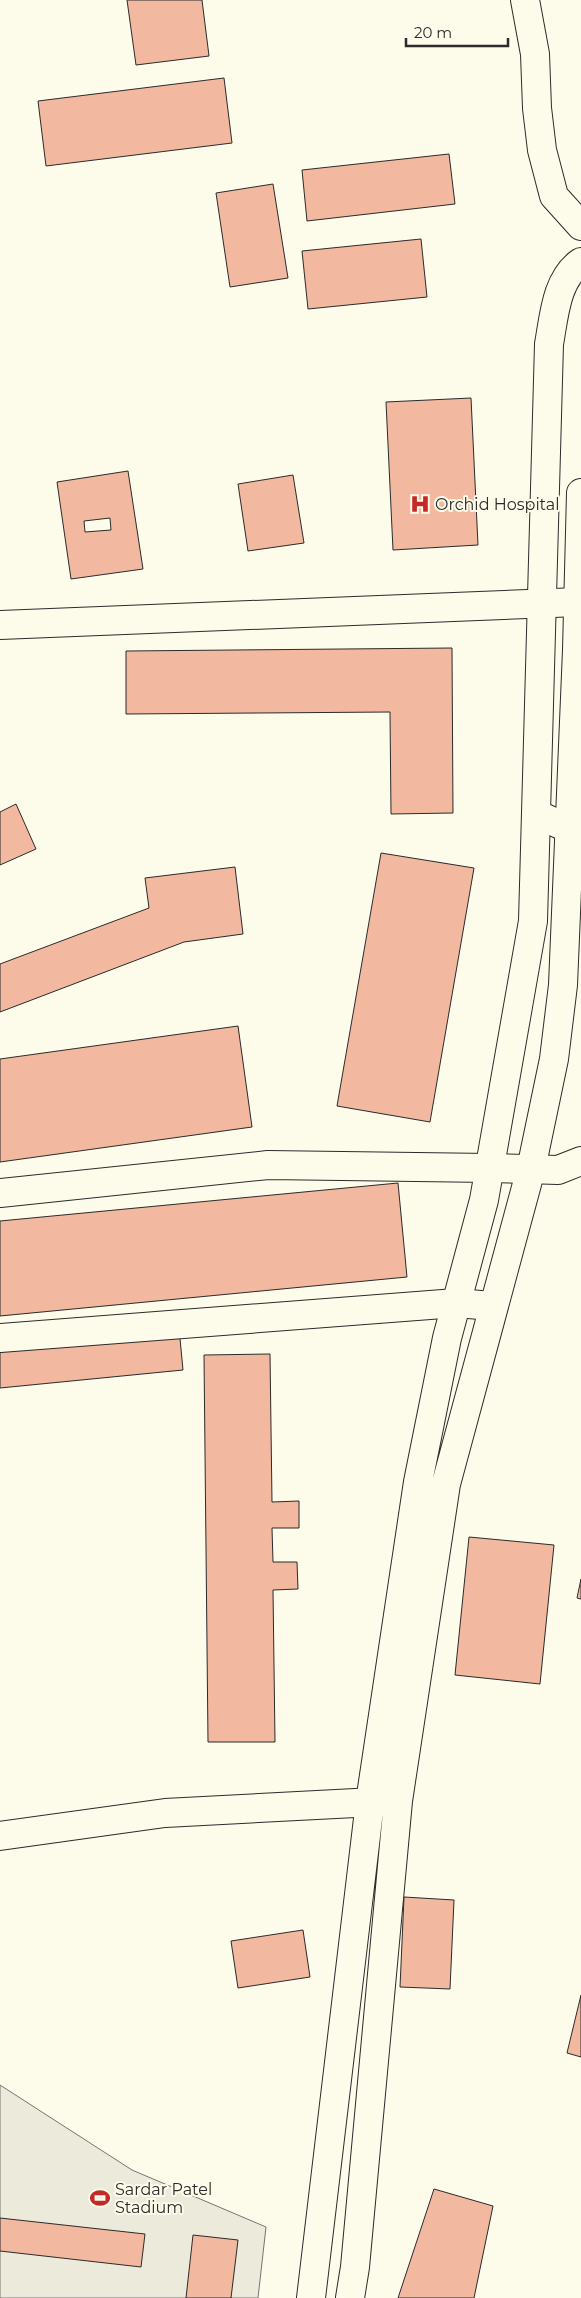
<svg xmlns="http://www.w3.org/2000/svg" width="581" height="2298" font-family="Montserrat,sans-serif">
	<rect width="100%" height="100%" fill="#fdfbea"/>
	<!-- green -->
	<path fill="#ecebdb" stroke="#74746e" d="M 0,2085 L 132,2170 L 266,2227 L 258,2298 L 0,2298 Z"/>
	<!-- building -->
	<path fill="#f2b8a0" stroke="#2b2b2b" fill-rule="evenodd" d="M 127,0 L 202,0 L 209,56 L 136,65 Z
		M 224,78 L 232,143 L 46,166 L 38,101 Z
		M 449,154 L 455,204 L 307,221 L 302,170 Z
		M 273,184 L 288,278 L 230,287 L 216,193 Z
		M 421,239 L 427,297 L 308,309 L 302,251 Z
		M 471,398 L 478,545 L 393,550 L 386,402 Z
		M 128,471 L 143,569 L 71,579 L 57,482 ZM 110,518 L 111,530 L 85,532 L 84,521 Z
		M 293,475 L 304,543 L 248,551 L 238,484 Z
		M 452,648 L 453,813 L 391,814 L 390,712 L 126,714 L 126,651 Z
		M 16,804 L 36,849 L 0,865 L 0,812 Z
		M 381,853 L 474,868 L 430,1122 L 337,1106 Z
		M 235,867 L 243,934 L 184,942 L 0,1012 L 0,964 L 149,908 L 145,878 Z
		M 238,1026 L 252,1127 L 0,1162 L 0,1059 Z
		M 398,1183 L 407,1277 L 0,1316 L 0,1221 Z
		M 179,1328 L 183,1370 L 0,1388 L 0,1345 Z
		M 270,1354 L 272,1502 L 299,1501 L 299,1528 L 272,1528 L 273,1562 L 297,1562 L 298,1589 L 273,1590 L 275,1742 L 208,1742 L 204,1355 Z
		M 469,1537 L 554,1545 L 540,1684 L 455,1675 Z
		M 581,1579 L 581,1599 L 577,1598 Z
		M 404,1897 L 454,1900 L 450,1989 L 400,1987 Z
		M 303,1930 L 310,1977 L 238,1988 L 231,1941 Z
		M 581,1995 L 581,2057 L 567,2053 Z
		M 434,2189 L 493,2206 L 474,2298 L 398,2298 Z
		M 0,2218 L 145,2234 L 141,2267 L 0,2251 Z
		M 193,2235 L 238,2240 L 231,2298 L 186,2298 Z"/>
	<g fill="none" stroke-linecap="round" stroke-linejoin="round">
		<defs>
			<path id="minor" d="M 0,1193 L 268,1165 L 490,1168
				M 0,1338 L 456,1303 L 493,1306"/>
			<path id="tertiary" d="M 0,625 L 578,602
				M 536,814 L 570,829 L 581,845
				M 490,1168 L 558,1170 L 581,1161
				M 0,1836 L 165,1813 L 394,1801"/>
			<path id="primary" d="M 525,0 L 535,54 L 537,108 L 542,150 L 554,196 L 581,226
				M 311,2298 L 370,1802 L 418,1482 L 447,1338 L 484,1200 L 533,921 L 549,344 C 554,317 556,279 581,262
				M 350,2298 L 355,2267 L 398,1801 L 446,1484 L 531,1169 L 554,1059 L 563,985 L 577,650 L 581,493"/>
		</defs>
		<!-- minor casing -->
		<use href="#minor" stroke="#2b2b2b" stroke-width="30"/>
		<!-- tertiary casing -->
		<use href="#tertiary" stroke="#2b2b2b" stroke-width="30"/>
		<!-- primary casing -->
		<use href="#primary" stroke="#2b2b2b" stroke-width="30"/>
		<!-- minor -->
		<use href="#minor" stroke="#fdfbea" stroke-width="28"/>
		<!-- tertiary -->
		<use href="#tertiary" stroke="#fdfbea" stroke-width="28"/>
		<!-- primary -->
		<use href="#primary" stroke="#fdfbea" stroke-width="28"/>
	</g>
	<!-- icons -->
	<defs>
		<symbol id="hospital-bare" viewBox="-9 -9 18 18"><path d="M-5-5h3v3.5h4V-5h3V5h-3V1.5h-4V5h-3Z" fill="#c62828" stroke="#fdfbea" stroke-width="2.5" paint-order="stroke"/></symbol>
		<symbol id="stadium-bare" viewBox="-9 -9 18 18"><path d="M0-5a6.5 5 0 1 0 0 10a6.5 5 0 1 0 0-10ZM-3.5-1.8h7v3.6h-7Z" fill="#c62828" stroke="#fdfbea" stroke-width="2.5" paint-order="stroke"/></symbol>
	</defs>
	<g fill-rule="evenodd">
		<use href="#hospital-bare" x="406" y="490" width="28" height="28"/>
		<use href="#stadium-bare" x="86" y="2184" width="28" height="28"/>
	</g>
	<g text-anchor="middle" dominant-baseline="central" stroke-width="4" stroke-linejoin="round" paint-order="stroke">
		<!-- poi labels -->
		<g font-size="16" fill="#2b2b2b" stroke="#fdfbea" text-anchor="start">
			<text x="435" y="504">Orchid Hospital</text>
			<text x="115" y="2189">Sardar Patel<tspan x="115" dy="18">Stadium</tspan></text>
		</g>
	</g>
	<!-- scale -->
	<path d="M406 38v8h102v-8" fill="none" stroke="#2b2b2b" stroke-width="2.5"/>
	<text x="414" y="38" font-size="15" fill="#2b2b2b" stroke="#fdfbea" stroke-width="4" paint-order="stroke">20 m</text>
</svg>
